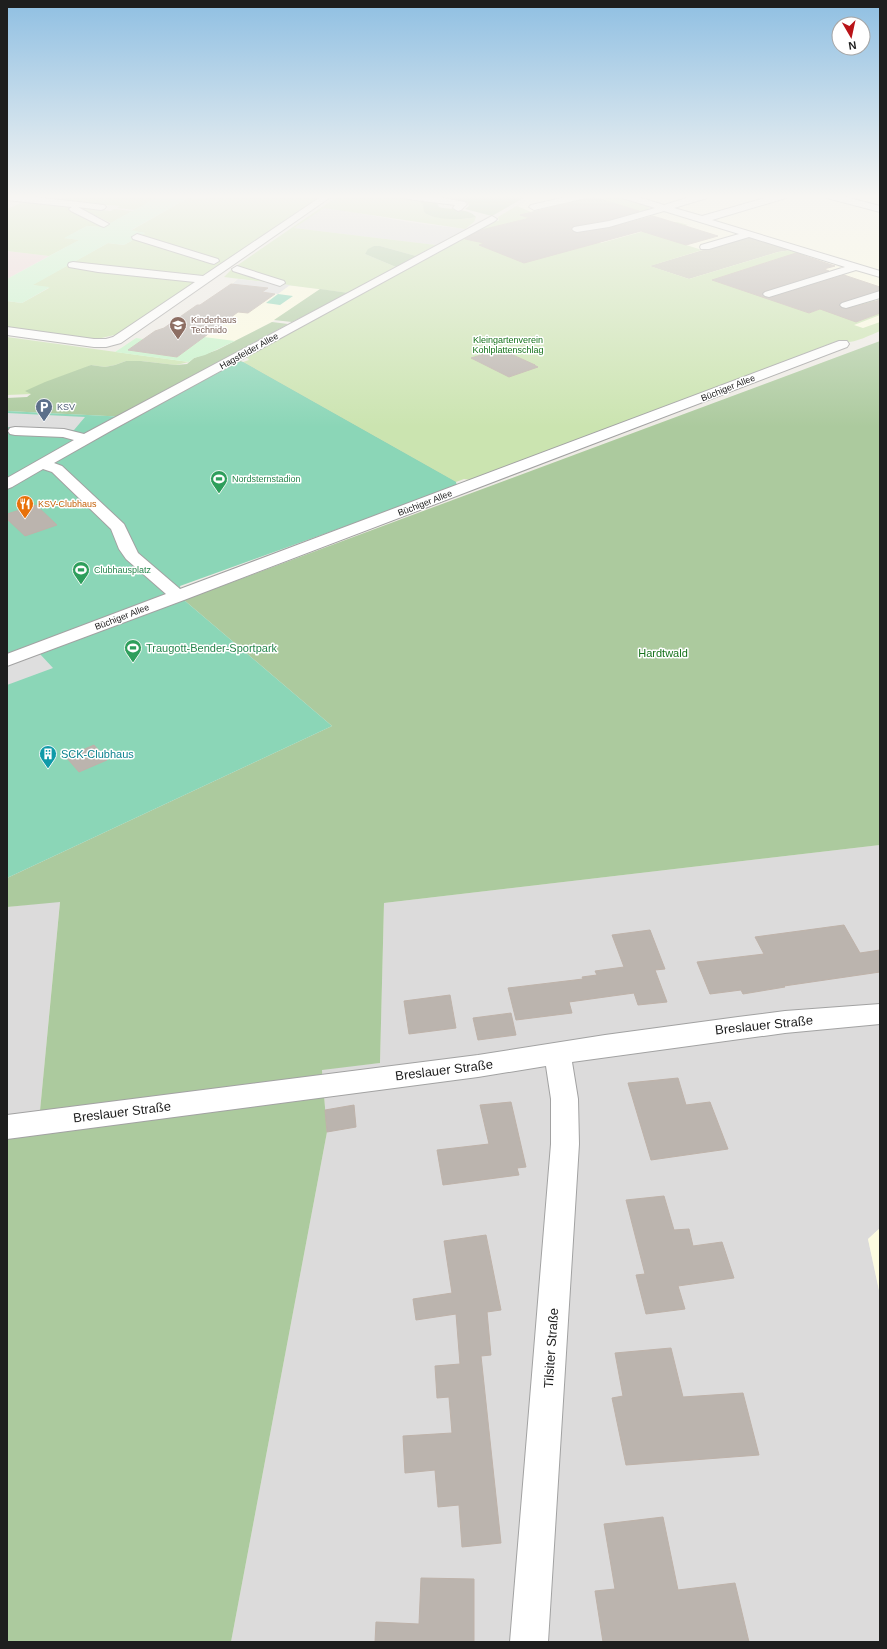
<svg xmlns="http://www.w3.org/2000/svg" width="887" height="1649" font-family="Arial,sans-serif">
	<rect width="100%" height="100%" fill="#eeebe5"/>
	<!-- residential -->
	<path fill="#dcdbdb" d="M 324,207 L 408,222 L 465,229 L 436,245 L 294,228 Z
		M 880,845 L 880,1228 L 868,1239 L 880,1295 L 880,1642 L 231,1642 L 327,1132 L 322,1069 L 380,1063 L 384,903 Z
		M 60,901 L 40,1111 L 7,1115 L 7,907 Z"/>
	<!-- commercial -->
	<path fill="#edd6d6" d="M 7,251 L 49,256 L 7,279 Z"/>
	<!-- education -->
	<path fill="#fcfbe0" d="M 534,196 L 880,196 L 880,327 L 842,342 L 498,220 L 498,217 Z
		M 238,279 L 320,289 L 272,322 L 235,341 L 194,358 L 189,362 L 115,352 L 136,338 L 144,339 L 169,330 Z
		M 880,1228 L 880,1295 L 868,1239 Z"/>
	<!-- construction -->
	<path fill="#c2c1b1" d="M 750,236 L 792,250 L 778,252 L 689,279 L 649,266 Z"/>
	<!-- grass -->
	<path fill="#cbe4b0" d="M 60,196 L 160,196 L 135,210 L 117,208 L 120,206 L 65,201 Z
		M 208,196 L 325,196 L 119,334 L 97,339 L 7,328 L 7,301 L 22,303 L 49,288 L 32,285 L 108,243 L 124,245 L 145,233 L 130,231 L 188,198 L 203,199 Z
		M 338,196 L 397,196 L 418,199 L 423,205 L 465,219 L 476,217 L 474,222 L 465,229 L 324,208 L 294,228 L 436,245 L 416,256 L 380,246 L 374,246 L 365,254 L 396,267 L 349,293 L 224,277 L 232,269 Z
		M 533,196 L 517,206 L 531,212 L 521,215 L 539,221 L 604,199 L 603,196 L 616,196 L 648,206 L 649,208 C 644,213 631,216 625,215 L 592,223 L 565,226 L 572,233 L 601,243 L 677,222 L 688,225 L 655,235 L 702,250 L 650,266 L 689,279 L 778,252 L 792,250 L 808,255 L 793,259 L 785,257 L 713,280 L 809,313 L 829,306 L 840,310 L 880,296 L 880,299 L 873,301 L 879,303 L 880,315 L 854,325 L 863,328 L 880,322 L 880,331 C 868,336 850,346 837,341 L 675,403 L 666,406 L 666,408 L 471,480 L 464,479 L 456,482 L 243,362 L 249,360 L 246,356 L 318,317 L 323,316 L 322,315 L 380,282 L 388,280 L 387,278 L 439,249 L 446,249 L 444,247 L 491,221 L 499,221 L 498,217 Z
		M 26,201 L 66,206 L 106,226 L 103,227 L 87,226 L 65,238 L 80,240 L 49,256 L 7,251 L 7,209 Z
		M 73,205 L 85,208 L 111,211 L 114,209 L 133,211 L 111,223 Z
		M 7,337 L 189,362 L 176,365 L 141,361 L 126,361 L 115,365 L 105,367 L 91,365 L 32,394 L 7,395 Z"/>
	<!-- forest -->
	<path fill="#acca9e" d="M 422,196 L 527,196 L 492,216 L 465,209 L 469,206 L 468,203 L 464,201 Z
		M 418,199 L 436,201 L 439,207 C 449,210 469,208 476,217 C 463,220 434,221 424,212 L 423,205 Z
		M 374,246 L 380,246 L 416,256 L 396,267 L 365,254 L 368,249 Z
		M 320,289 L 349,293 L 292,322 L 274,320 Z
		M 272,322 L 288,324 L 229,356 L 243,362 L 456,482 L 7,487 L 127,417 L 7,411 L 7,398 L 27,397 L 31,394 L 25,391 L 45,382 L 91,365 L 105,367 L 115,365 L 126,361 L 141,361 L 176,365 L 187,364 L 194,358 L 217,350 Z
		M 880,341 L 880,845 L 384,903 L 380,1063 L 322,1070 L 327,1132 L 231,1642 L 7,1642 L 7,1115 L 40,1111 L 60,902 L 7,907 L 7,878 L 332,726 L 184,600 Z"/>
	<!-- park -->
	<path fill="#c6f4c9" d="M 160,196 L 208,196 L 203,199 L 188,198 L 131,230 L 145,233 L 124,245 L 108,243 L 33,285 L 50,287 L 22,303 L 7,301 L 7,279 L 79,240 L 64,238 L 87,226 L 103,227 Z
		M 204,337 L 235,341 L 205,355 L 194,358 L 189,362 L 115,352 L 136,338 L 144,339 L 129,350 L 177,357 Z"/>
	<!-- pitch -->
	<path fill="#8bd6b7" d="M 278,294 L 293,296 L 280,305 L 266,303 Z
		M 235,361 L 243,362 L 456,482 L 457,486 L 180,586 L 184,600 L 332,726 L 7,878 L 7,411 L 128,417 Z"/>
	<!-- parking -->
	<path fill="#dedede" d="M 238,279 L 290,285 L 278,294 L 227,288 Z
		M 7,413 L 85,417 L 74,430 L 7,427 Z
		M 40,654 L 53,668 L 7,685 L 7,666 Z"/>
	<!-- building -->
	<path fill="#bbb4ae" stroke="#beb2a9" d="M 594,197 L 639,211 L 609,220 L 574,226 L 570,229 L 574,232 L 577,233 L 609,228 L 653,216 L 718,236 L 686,245 L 641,231 L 524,263 L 479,245 L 484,243 L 465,239 L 481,230 L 530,218 L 520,215 Z
		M 796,253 L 835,266 L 824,269 L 829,271 L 765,291 L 762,294 L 764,297 L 769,298 L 844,275 L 880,287 L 880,290 L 842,302 L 839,306 L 846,309 L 880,300 L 880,313 L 856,322 L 820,309 L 809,313 L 712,280 Z
		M 231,284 L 268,288 L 262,292 L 275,294 L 248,313 L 238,312 L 177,357 L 128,350 L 155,331 L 164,328 L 197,305 L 200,305 Z
		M 500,349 L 535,365 L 534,365 L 538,367 L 509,377 L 471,358 Z
		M 36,505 L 57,525 L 25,536 L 7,519 L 7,514 Z
		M 94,745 L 107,760 L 79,772 L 66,757 Z
		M 844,925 L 860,953 L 880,950 L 880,972 L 784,986 L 785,987 L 743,994 L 741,990 L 710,994 L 697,962 L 764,954 L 755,937 Z
		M 650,930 L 665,969 L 655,970 L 667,1002 L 638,1005 L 634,993 L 569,1002 L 572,1013 L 516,1020 L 508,988 L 583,979 L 582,977 L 597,975 L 595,971 L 624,967 L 612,935 Z
		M 450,995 L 456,1028 L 409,1034 L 404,1001 Z
		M 511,1013 L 516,1035 L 478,1040 L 473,1018 Z
		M 678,1078 L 686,1105 L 710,1102 L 728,1149 L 651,1160 L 628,1083 Z
		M 511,1102 L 526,1167 L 517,1168 L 519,1175 L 443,1185 L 437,1150 L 489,1144 L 480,1105 Z
		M 354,1105 L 356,1127 L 327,1132 L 325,1110 Z
		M 664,1196 L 674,1230 L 689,1229 L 693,1246 L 722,1242 L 734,1278 L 678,1286 L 685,1309 L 646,1314 L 636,1275 L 645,1274 L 626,1200 Z
		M 486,1235 L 501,1310 L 487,1312 L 491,1355 L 481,1356 L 501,1543 L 462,1547 L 459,1505 L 438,1507 L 435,1470 L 405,1473 L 403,1436 L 452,1433 L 449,1397 L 437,1398 L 435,1366 L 460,1364 L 456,1314 L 416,1320 L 413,1299 L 452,1293 L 444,1241 Z
		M 671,1348 L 683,1397 L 743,1393 L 759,1455 L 626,1465 L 612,1398 L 623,1396 L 615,1353 Z
		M 663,1517 L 678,1590 L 735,1583 L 749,1642 L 603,1642 L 595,1591 L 615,1589 L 604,1524 Z
		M 421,1578 L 474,1579 L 474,1642 L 375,1642 L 376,1622 L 419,1624 Z"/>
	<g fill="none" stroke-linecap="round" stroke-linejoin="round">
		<defs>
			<path id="minor" d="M 7,196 L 26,196 L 104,205 L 106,207 L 104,209 L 101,210 L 78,207 L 109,224 L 104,227 L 101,226 L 71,211 L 69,209 L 72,207 L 7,200 Z
				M 322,196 L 332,196 L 121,343 L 106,347 L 94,347 L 7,335 L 7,327 L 94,339 L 106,339 L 113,337 L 195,282 L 98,272 L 69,267 L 68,265 L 69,263 L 73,262 L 203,276 Z
				M 404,196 L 433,196 L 465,202 L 467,204 L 461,210 L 458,211 L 453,208 L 455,205 L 408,199 Z
				M 570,196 L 587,196 L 586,198 L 534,210 L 529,207 L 531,205 Z
				M 621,196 L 635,196 L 664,205 L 693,196 L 708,196 L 707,198 L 674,208 L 702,216 L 772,196 L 787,196 L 786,198 L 712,220 L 880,271 L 880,277 L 856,270 L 769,297 L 765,296 L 763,294 L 765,292 L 845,267 L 749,237 L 709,249 L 701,249 L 700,247 L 701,245 L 739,234 L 664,211 L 609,227 L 577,232 L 574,231 L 572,229 L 574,227 L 609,221 L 655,208 L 622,198 Z
				M 826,196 L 842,196 L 880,206 L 880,212 L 827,198 Z
				M 492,216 L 497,219 L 495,221 L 114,429 L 54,463 L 62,466 L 124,524 L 138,553 L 180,589 L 839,341 L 847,341 L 849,344 L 847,347 L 184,600 L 7,666 L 7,654 L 166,594 L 126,559 L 119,549 L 111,529 L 52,472 L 43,469 L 12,487 L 7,489 L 7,478 L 74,440 L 63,437 L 15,435 L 10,434 L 8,431 L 10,428 L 15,427 L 64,429 L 84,434 Z
				M 137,234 L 218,259 L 219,261 L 214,264 L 210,263 L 133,239 L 132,237 Z
				M 237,266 L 284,281 L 285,283 L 280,286 L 233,271 L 232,269 Z
				M 880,291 L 880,298 L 846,308 L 842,307 L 840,305 L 842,303 Z
				M 880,1004 L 880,1024 L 785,1033 L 572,1062 L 578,1099 L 579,1144 L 548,1642 L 510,1642 L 551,1144 L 551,1099 L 546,1066 L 478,1077 L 7,1139 L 7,1115 L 478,1055 L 605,1035 L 738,1017 L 785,1011 Z"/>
		</defs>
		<!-- minor casing -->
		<use href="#minor" stroke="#a2a2a2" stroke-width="2"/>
		<!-- minor -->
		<use href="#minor" fill="#fff" fill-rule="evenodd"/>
	</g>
	<!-- sky -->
	<linearGradient id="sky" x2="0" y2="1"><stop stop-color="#8fbfe2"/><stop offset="0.46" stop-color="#f7f6f3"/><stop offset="1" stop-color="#f7f6f3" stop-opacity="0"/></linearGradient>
	<rect width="887" height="427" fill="url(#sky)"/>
	<!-- icons -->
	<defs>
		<symbol id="school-pin" viewBox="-11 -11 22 30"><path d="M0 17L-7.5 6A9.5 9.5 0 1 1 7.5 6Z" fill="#8d6e63" stroke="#fff"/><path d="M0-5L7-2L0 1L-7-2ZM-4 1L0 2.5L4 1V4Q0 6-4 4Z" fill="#fff"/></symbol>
		<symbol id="parking-pin" viewBox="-11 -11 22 30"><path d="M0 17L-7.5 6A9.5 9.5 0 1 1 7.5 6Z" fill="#5c6f8a" stroke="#fff"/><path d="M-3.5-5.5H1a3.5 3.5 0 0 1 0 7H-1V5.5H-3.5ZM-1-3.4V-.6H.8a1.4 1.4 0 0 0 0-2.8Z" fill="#fff"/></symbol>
		<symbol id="stadium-pin" viewBox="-11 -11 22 30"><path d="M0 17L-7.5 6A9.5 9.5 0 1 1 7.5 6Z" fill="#2e9e5b" stroke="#fff"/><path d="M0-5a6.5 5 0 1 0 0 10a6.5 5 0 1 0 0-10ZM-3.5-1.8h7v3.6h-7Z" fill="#fff"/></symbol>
		<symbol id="restaurant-pin" viewBox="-11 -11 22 30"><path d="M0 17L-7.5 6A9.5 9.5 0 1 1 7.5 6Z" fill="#e8710a" stroke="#fff"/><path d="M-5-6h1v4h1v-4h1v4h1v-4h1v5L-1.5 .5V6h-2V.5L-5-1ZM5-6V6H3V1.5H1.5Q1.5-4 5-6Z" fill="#fff"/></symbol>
		<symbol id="building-pin" viewBox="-11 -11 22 30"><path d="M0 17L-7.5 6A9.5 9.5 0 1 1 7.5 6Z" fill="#0f9aa8" stroke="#fff"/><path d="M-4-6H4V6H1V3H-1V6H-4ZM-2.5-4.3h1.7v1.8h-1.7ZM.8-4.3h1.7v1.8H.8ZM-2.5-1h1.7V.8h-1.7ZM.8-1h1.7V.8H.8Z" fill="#fff"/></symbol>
	</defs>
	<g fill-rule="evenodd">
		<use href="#school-pin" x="168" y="315" width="20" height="27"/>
		<use href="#parking-pin" x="34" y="397" width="20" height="27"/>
		<use href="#stadium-pin" x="209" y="469" width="20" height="27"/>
		<use href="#restaurant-pin" x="15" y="494" width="20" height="27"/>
		<use href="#stadium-pin" x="71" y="560" width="20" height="27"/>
		<use href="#stadium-pin" x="123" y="638" width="20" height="27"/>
		<use href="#building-pin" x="38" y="744" width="20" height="27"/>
	</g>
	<g text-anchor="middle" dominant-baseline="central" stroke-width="3" stroke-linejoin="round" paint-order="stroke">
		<!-- far-education labels -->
		<g font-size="9" fill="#785e54" stroke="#fff" text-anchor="start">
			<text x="191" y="320">Kinderhaus<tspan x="191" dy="10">Technido</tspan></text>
		</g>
		<!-- far-park labels -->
		<g font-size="9" fill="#16721b" stroke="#fff">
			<text x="508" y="340">Kleingartenverein<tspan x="508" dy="10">Kohlplattenschlag</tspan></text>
		</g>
		<!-- far-street labels -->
		<g font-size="9" fill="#1e1e1e" stroke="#fff">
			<text transform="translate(249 351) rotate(-29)">Hagsfelder Allee</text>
			<text transform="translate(728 388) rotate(-22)">Büchiger Allee</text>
			<text transform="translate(425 503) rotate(-21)">Büchiger Allee</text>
			<text transform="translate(122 617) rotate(-21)">Büchiger Allee</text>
		</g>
		<!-- far-service labels -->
		<g font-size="9" fill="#4e5e75" stroke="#fff" text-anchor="start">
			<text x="57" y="407">KSV</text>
		</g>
		<!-- far-leisure labels -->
		<g font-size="9" fill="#27864d" stroke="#fff" text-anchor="start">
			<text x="232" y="479">Nordsternstadion</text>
			<text x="94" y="570">Clubhausplatz</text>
		</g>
		<!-- far-food labels -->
		<g font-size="9" fill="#c56008" stroke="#fff" text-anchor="start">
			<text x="38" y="504">KSV-Clubhaus</text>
		</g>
		<!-- leisure labels -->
		<g font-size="11" fill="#27864d" stroke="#fff" text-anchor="start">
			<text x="146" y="648">Traugott-Bender-Sportpark</text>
		</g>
		<!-- park labels -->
		<g font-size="11" fill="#16721b" stroke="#fff">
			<text x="663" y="653">Hardtwald</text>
		</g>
		<!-- culture labels -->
		<g font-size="11" fill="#0d838f" stroke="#fff" text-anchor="start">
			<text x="61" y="754">SCK-Clubhaus</text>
		</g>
		<!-- near-street labels -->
		<g font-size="13" fill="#1e1e1e" stroke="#fff">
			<text transform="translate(764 1025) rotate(-6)">Breslauer Straße</text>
			<text transform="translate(444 1070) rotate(-7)">Breslauer Straße</text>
			<text transform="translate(122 1112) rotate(-7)">Breslauer Straße</text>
			<text transform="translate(551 1348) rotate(-86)">Tilsiter Straße</text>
		</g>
	</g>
	<!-- border -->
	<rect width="887" height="1649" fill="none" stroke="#1e1e1e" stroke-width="16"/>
	<!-- north arrow -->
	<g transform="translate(851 36) rotate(171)"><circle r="19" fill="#ffffff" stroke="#a5a5a5"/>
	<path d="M0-3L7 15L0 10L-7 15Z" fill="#b91318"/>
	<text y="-6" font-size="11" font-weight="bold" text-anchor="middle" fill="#1e1e1e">N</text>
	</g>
</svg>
